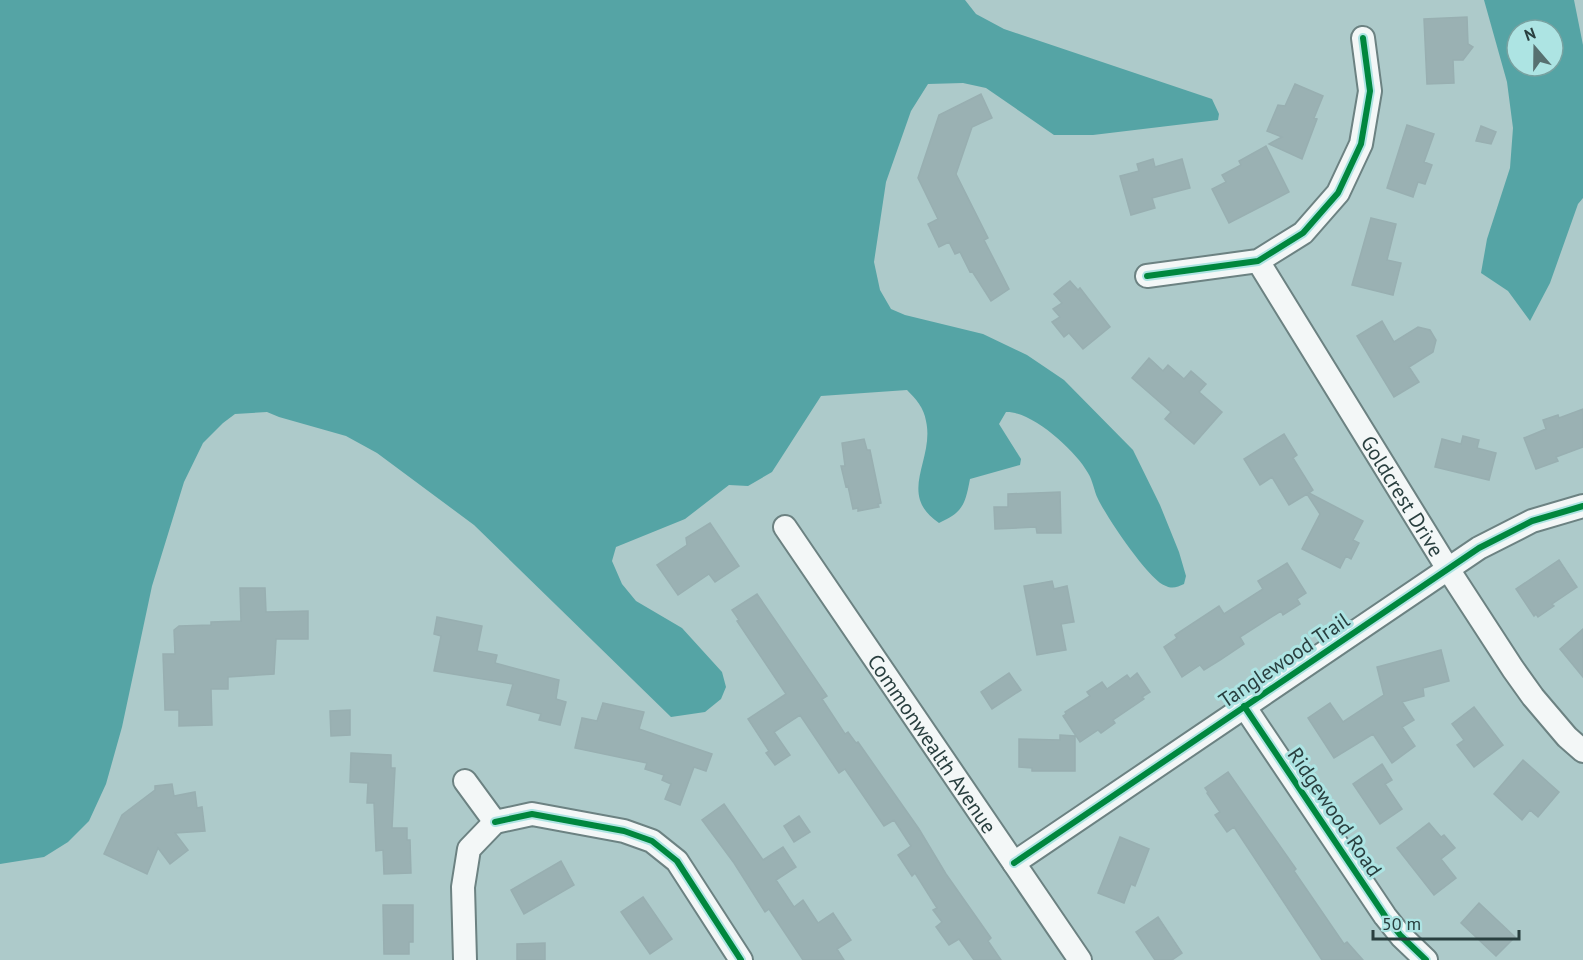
<svg xmlns="http://www.w3.org/2000/svg" width="1583" height="960" font-family="'PT Sans',sans-serif">
	<rect width="100%" height="100%" fill="#adcaca"/>
	<!-- water -->
	<path fill="#55a4a5" fill-rule="evenodd" d="M 0,0 L 965,0 L 976,14 L 1004,29 L 1212,99 L 1219,114 L 1218,120 L 1093,135 L 1054,135 L 986,88 L 963,83 L 928,84 L 911,111 L 886,182 L 874,262 L 880,290 L 891,309 L 905,315 L 983,334 L 1027,355 L 1064,380 L 1133,450 L 1160,505 L 1179,552 L 1186,576 L 1184,584 C 1178,587 1172,589 1166,586 C 1150,582 1106,516 1098,499 C 1094,491 1093,481 1088,473 C 1076,451 1032,411 1006,412 L 999,424 L 1021,459 L 1020,465 L 970,479 C 965,505 963,512 939,523 C 896,494 935,460 926,421 C 924,408 916,399 907,390 L 821,396 L 772,472 L 748,486 L 729,485 L 685,519 L 616,547 L 612,561 L 622,584 L 636,601 L 682,628 L 722,672 L 726,687 L 721,699 L 705,712 L 671,717 L 474,525 L 377,453 L 346,436 L 279,417 L 267,412 L 235,414 L 223,423 L 203,443 L 184,482 L 152,586 L 122,727 L 106,784 L 89,821 L 68,842 L 44,857 L 0,864 Z
		M 1484,0 L 1574,0 L 1583,45 L 1583,198 L 1578,204 L 1550,283 L 1530,321 L 1508,291 L 1481,273 L 1487,239 L 1510,168 L 1513,128 L 1507,82 ZM 1517,30 L 1553,30 L 1553,66 L 1517,66 Z"/>
	<!-- building -->
	<path fill="#9ab1b3" stroke="#98afb1" stroke-width="1.5" d="M 1467,17 L 1468,44 L 1473,47 L 1463,60 L 1453,60 L 1454,83 L 1427,84 L 1424,19 Z
		M 1295,84 L 1323,96 L 1314,118 L 1317,119 L 1302,159 L 1269,144 L 1282,137 L 1267,131 L 1278,105 L 1285,106 Z
		M 981,94 L 992,118 L 972,127 L 956,174 L 988,238 L 984,240 L 1009,289 L 991,301 L 972,271 L 970,272 L 960,252 L 955,254 L 949,242 L 939,247 L 928,224 L 938,219 L 918,178 L 939,115 Z
		M 1407,125 L 1434,134 L 1424,162 L 1432,165 L 1425,184 L 1418,182 L 1413,197 L 1387,188 Z
		M 1481,126 L 1496,132 L 1491,144 L 1476,141 Z
		M 1266,146 L 1289,192 L 1229,223 L 1212,189 L 1226,182 L 1222,175 L 1241,165 L 1239,161 Z
		M 1153,159 L 1155,167 L 1182,159 L 1190,188 L 1152,198 L 1155,208 L 1131,215 L 1120,176 L 1139,171 L 1137,164 Z
		M 1371,218 L 1396,224 L 1387,260 L 1401,263 L 1393,295 L 1352,285 Z
		M 1070,281 L 1078,290 L 1080,288 L 1110,327 L 1083,349 L 1069,333 L 1064,337 L 1052,322 L 1060,317 L 1053,309 L 1062,303 L 1054,294 Z
		M 1382,321 L 1394,342 L 1418,327 L 1430,330 L 1436,340 L 1433,352 L 1409,367 L 1419,382 L 1394,397 L 1357,336 Z
		M 1149,358 L 1163,371 L 1168,365 L 1184,379 L 1191,371 L 1206,384 L 1199,392 L 1222,412 L 1194,444 L 1165,419 L 1171,412 L 1132,378 Z
		M 1583,409 L 1583,447 L 1556,457 L 1558,461 L 1536,469 L 1524,438 L 1546,429 L 1543,420 L 1558,415 L 1559,418 Z
		M 1284,434 L 1297,455 L 1293,458 L 1313,490 L 1309,493 L 1363,521 L 1353,540 L 1359,543 L 1351,559 L 1346,556 L 1340,568 L 1302,549 L 1320,514 L 1307,494 L 1289,505 L 1272,477 L 1260,485 L 1244,459 Z
		M 1463,436 L 1479,440 L 1477,448 L 1496,453 L 1489,480 L 1435,467 L 1442,439 L 1461,444 Z
		M 864,439 L 867,450 L 870,450 L 881,503 L 878,504 L 879,507 L 858,511 L 858,508 L 853,509 L 848,486 L 846,487 L 841,466 L 845,466 L 842,443 Z
		M 1060,492 L 1061,533 L 1037,533 L 1036,527 L 995,529 L 994,507 L 1008,507 L 1008,494 Z
		M 710,523 L 739,566 L 715,582 L 709,574 L 678,595 L 657,565 L 687,545 L 686,538 Z
		M 1559,560 L 1577,587 L 1552,604 L 1554,606 L 1538,617 L 1536,614 L 1534,616 L 1516,589 Z
		M 1287,563 L 1306,593 L 1297,599 L 1300,604 L 1283,615 L 1281,611 L 1240,637 L 1244,644 L 1220,660 L 1204,670 L 1200,665 L 1182,677 L 1164,647 L 1177,638 L 1175,635 L 1219,606 L 1224,614 L 1263,589 L 1258,581 Z
		M 1052,581 L 1054,589 L 1067,586 L 1074,622 L 1061,624 L 1066,650 L 1037,655 L 1024,586 Z
		M 240,588 L 265,588 L 266,612 L 308,611 L 308,639 L 276,639 L 274,674 L 228,677 L 228,689 L 211,689 L 212,725 L 179,726 L 179,710 L 165,710 L 163,654 L 175,654 L 174,630 L 179,626 L 211,625 L 211,622 L 241,621 Z
		M 757,594 L 827,696 L 822,699 L 845,734 L 848,732 L 856,743 L 858,742 L 919,829 L 946,874 L 991,938 L 988,941 L 1001,960 L 974,960 L 959,939 L 949,945 L 936,927 L 942,922 L 933,910 L 937,908 L 915,873 L 912,876 L 898,855 L 911,846 L 894,820 L 884,826 L 845,769 L 839,773 L 800,715 L 774,732 L 790,755 L 775,765 L 766,753 L 769,751 L 748,719 L 786,694 L 737,621 L 739,620 L 732,610 Z
		M 437,617 L 482,626 L 477,651 L 497,655 L 495,663 L 559,680 L 556,699 L 566,702 L 560,725 L 539,720 L 541,714 L 507,705 L 513,684 L 434,671 L 441,636 L 434,634 Z
		M 1583,629 L 1583,677 L 1560,649 Z
		M 1441,650 L 1449,681 L 1423,688 L 1424,696 L 1402,702 L 1414,720 L 1402,727 L 1415,746 L 1392,763 L 1373,734 L 1334,758 L 1308,718 L 1330,703 L 1343,722 L 1384,695 L 1377,667 Z
		M 1009,673 L 1021,690 L 992,709 L 981,692 Z
		M 1137,673 L 1150,692 L 1142,697 L 1144,699 L 1113,720 L 1115,723 L 1101,733 L 1098,730 L 1080,742 L 1063,716 L 1066,714 L 1065,712 L 1090,696 L 1087,692 L 1102,682 L 1107,689 L 1127,675 L 1130,679 Z
		M 603,703 L 644,712 L 639,729 L 712,754 L 706,771 L 694,767 L 680,805 L 665,799 L 671,784 L 662,780 L 664,775 L 645,769 L 647,763 L 575,748 L 582,718 L 597,721 Z
		M 1474,707 L 1503,745 L 1474,767 L 1457,745 L 1464,740 L 1452,724 Z
		M 350,710 L 350,735 L 331,736 L 330,711 Z
		M 1060,735 L 1075,736 L 1075,771 L 1032,771 L 1032,768 L 1019,767 L 1019,739 L 1060,740 Z
		M 351,753 L 391,755 L 391,768 L 395,768 L 392,828 L 407,828 L 407,840 L 410,840 L 411,873 L 384,874 L 383,850 L 376,851 L 374,803 L 367,803 L 368,783 L 350,782 Z
		M 1523,760 L 1559,792 L 1538,817 L 1530,810 L 1522,820 L 1494,794 Z
		M 1382,764 L 1392,780 L 1385,784 L 1402,809 L 1380,824 L 1353,784 Z
		M 1228,772 L 1296,869 L 1294,871 L 1344,944 L 1347,942 L 1363,960 L 1322,960 L 1234,827 L 1227,832 L 1215,815 L 1220,812 L 1207,793 L 1208,792 L 1205,788 Z
		M 172,784 L 174,796 L 195,792 L 197,808 L 202,807 L 205,831 L 175,833 L 188,850 L 170,864 L 158,848 L 147,874 L 104,854 L 122,815 L 155,790 L 155,786 Z
		M 724,804 L 763,860 L 783,847 L 796,867 L 776,880 L 794,907 L 803,900 L 818,923 L 833,913 L 851,940 L 837,949 L 844,960 L 803,960 L 769,909 L 765,912 L 734,863 L 702,820 Z
		M 799,816 L 810,832 L 794,842 L 784,826 Z
		M 1429,823 L 1441,837 L 1444,835 L 1455,848 L 1441,859 L 1456,878 L 1434,895 L 1397,848 Z
		M 1120,837 L 1149,849 L 1135,886 L 1131,884 L 1124,903 L 1098,893 Z
		M 561,861 L 574,885 L 524,914 L 511,890 Z
		M 643,897 L 672,939 L 650,954 L 621,912 Z
		M 1479,903 L 1515,937 L 1496,956 L 1461,923 Z
		M 383,905 L 413,905 L 413,942 L 409,942 L 409,954 L 384,954 Z
		M 1158,917 L 1182,953 L 1172,960 L 1155,960 L 1136,932 Z
		M 545,943 L 545,960 L 517,960 L 517,944 Z"/>
	<g fill="none" stroke-linecap="round" stroke-linejoin="round">
		<defs>
			<g id="minor">
				<path id="s1" d="M 1258,261 L 1448,569 L 1513,669 L 1533,697 L 1567,737 L 1583,751"/>
				<path d="M 1147,276 L 1258,261 L 1303,233 L 1338,193 L 1361,144 L 1370,91 L 1363,38"/>
				<path id="s2" d="M 785,527 L 1080,960"/>
				<path d="M 1244,706 L 1385,916 L 1401,936 L 1426,960"/>
				<path d="M 465,781 L 495,822"/>
				<path d="M 495,822 L 532,814 L 624,831 L 652,841 L 677,861 L 741,960"/>
				<path d="M 1014,863 L 1479,548 L 1532,521 L 1583,506"/>
				<path d="M 465,960 L 463,887 L 469,849 L 495,822"/>
			</g>
		</defs>
		<!-- minor casing -->
		<use href="#minor" stroke="#6c8282" stroke-width="26"/>
		<!-- minor -->
		<use href="#minor" stroke="#f3f7f7" stroke-width="22"/>
		<defs>
			<path id="cycleway" d="M 1147,276 L 1258,261 L 1303,233 L 1338,193 L 1361,144 L 1370,91 L 1363,38
				M 1244,706 L 1385,916 L 1401,936 L 1426,960
				M 495,822 L 532,814 L 624,831 L 652,841 L 677,861 L 741,960
				M 1014,863 L 1479,548 L 1532,521 L 1583,506"/>
		</defs>
		<!-- cycleway casing -->
		<use href="#cycleway" stroke="#ade4e3" stroke-width="10"/>
		<!-- cycleway -->
		<use href="#cycleway" stroke="#00873e" stroke-width="6"/>
	</g>
	<g text-anchor="middle" dominant-baseline="central" stroke-width="6" stroke-linejoin="round" paint-order="stroke">
		<!-- street labels -->
		<g font-size="21" fill="#293f3f" stroke="#ade4e3">
			<text stroke="none"><textPath href="#s1" startOffset="276">Goldcrest Drive</textPath></text>
			<text transform="translate(1284 660) rotate(-34)">Tanglewood Trail</text>
			<text stroke="none"><textPath href="#s2" startOffset="262">Commonwealth Avenue</textPath></text>
			<text transform="translate(1335 812) rotate(56)">Ridgewood Road</text>
		</g>
	</g>
	<!-- north arrow -->
	<g transform="translate(1535 48) rotate(340)"><circle r="28" fill="#ade4e3" stroke="#78a2a1" stroke-width="1.5"/>
	<path d="M0-4.5L10 22L0 15L-10 22Z" fill="#577070"/>
	<text y="-9" font-size="16" font-weight="bold" text-anchor="middle" fill="#293f3f">N</text>
	</g>
	<!-- scale -->
	<path d="M1373 930v9h146v-9" fill="none" stroke="#293f3f" stroke-width="3"/>
	<text x="1382" y="930" font-size="18" fill="#293f3f" stroke="#ade4e3" stroke-width="4.5" paint-order="stroke">50 m</text>
</svg>
